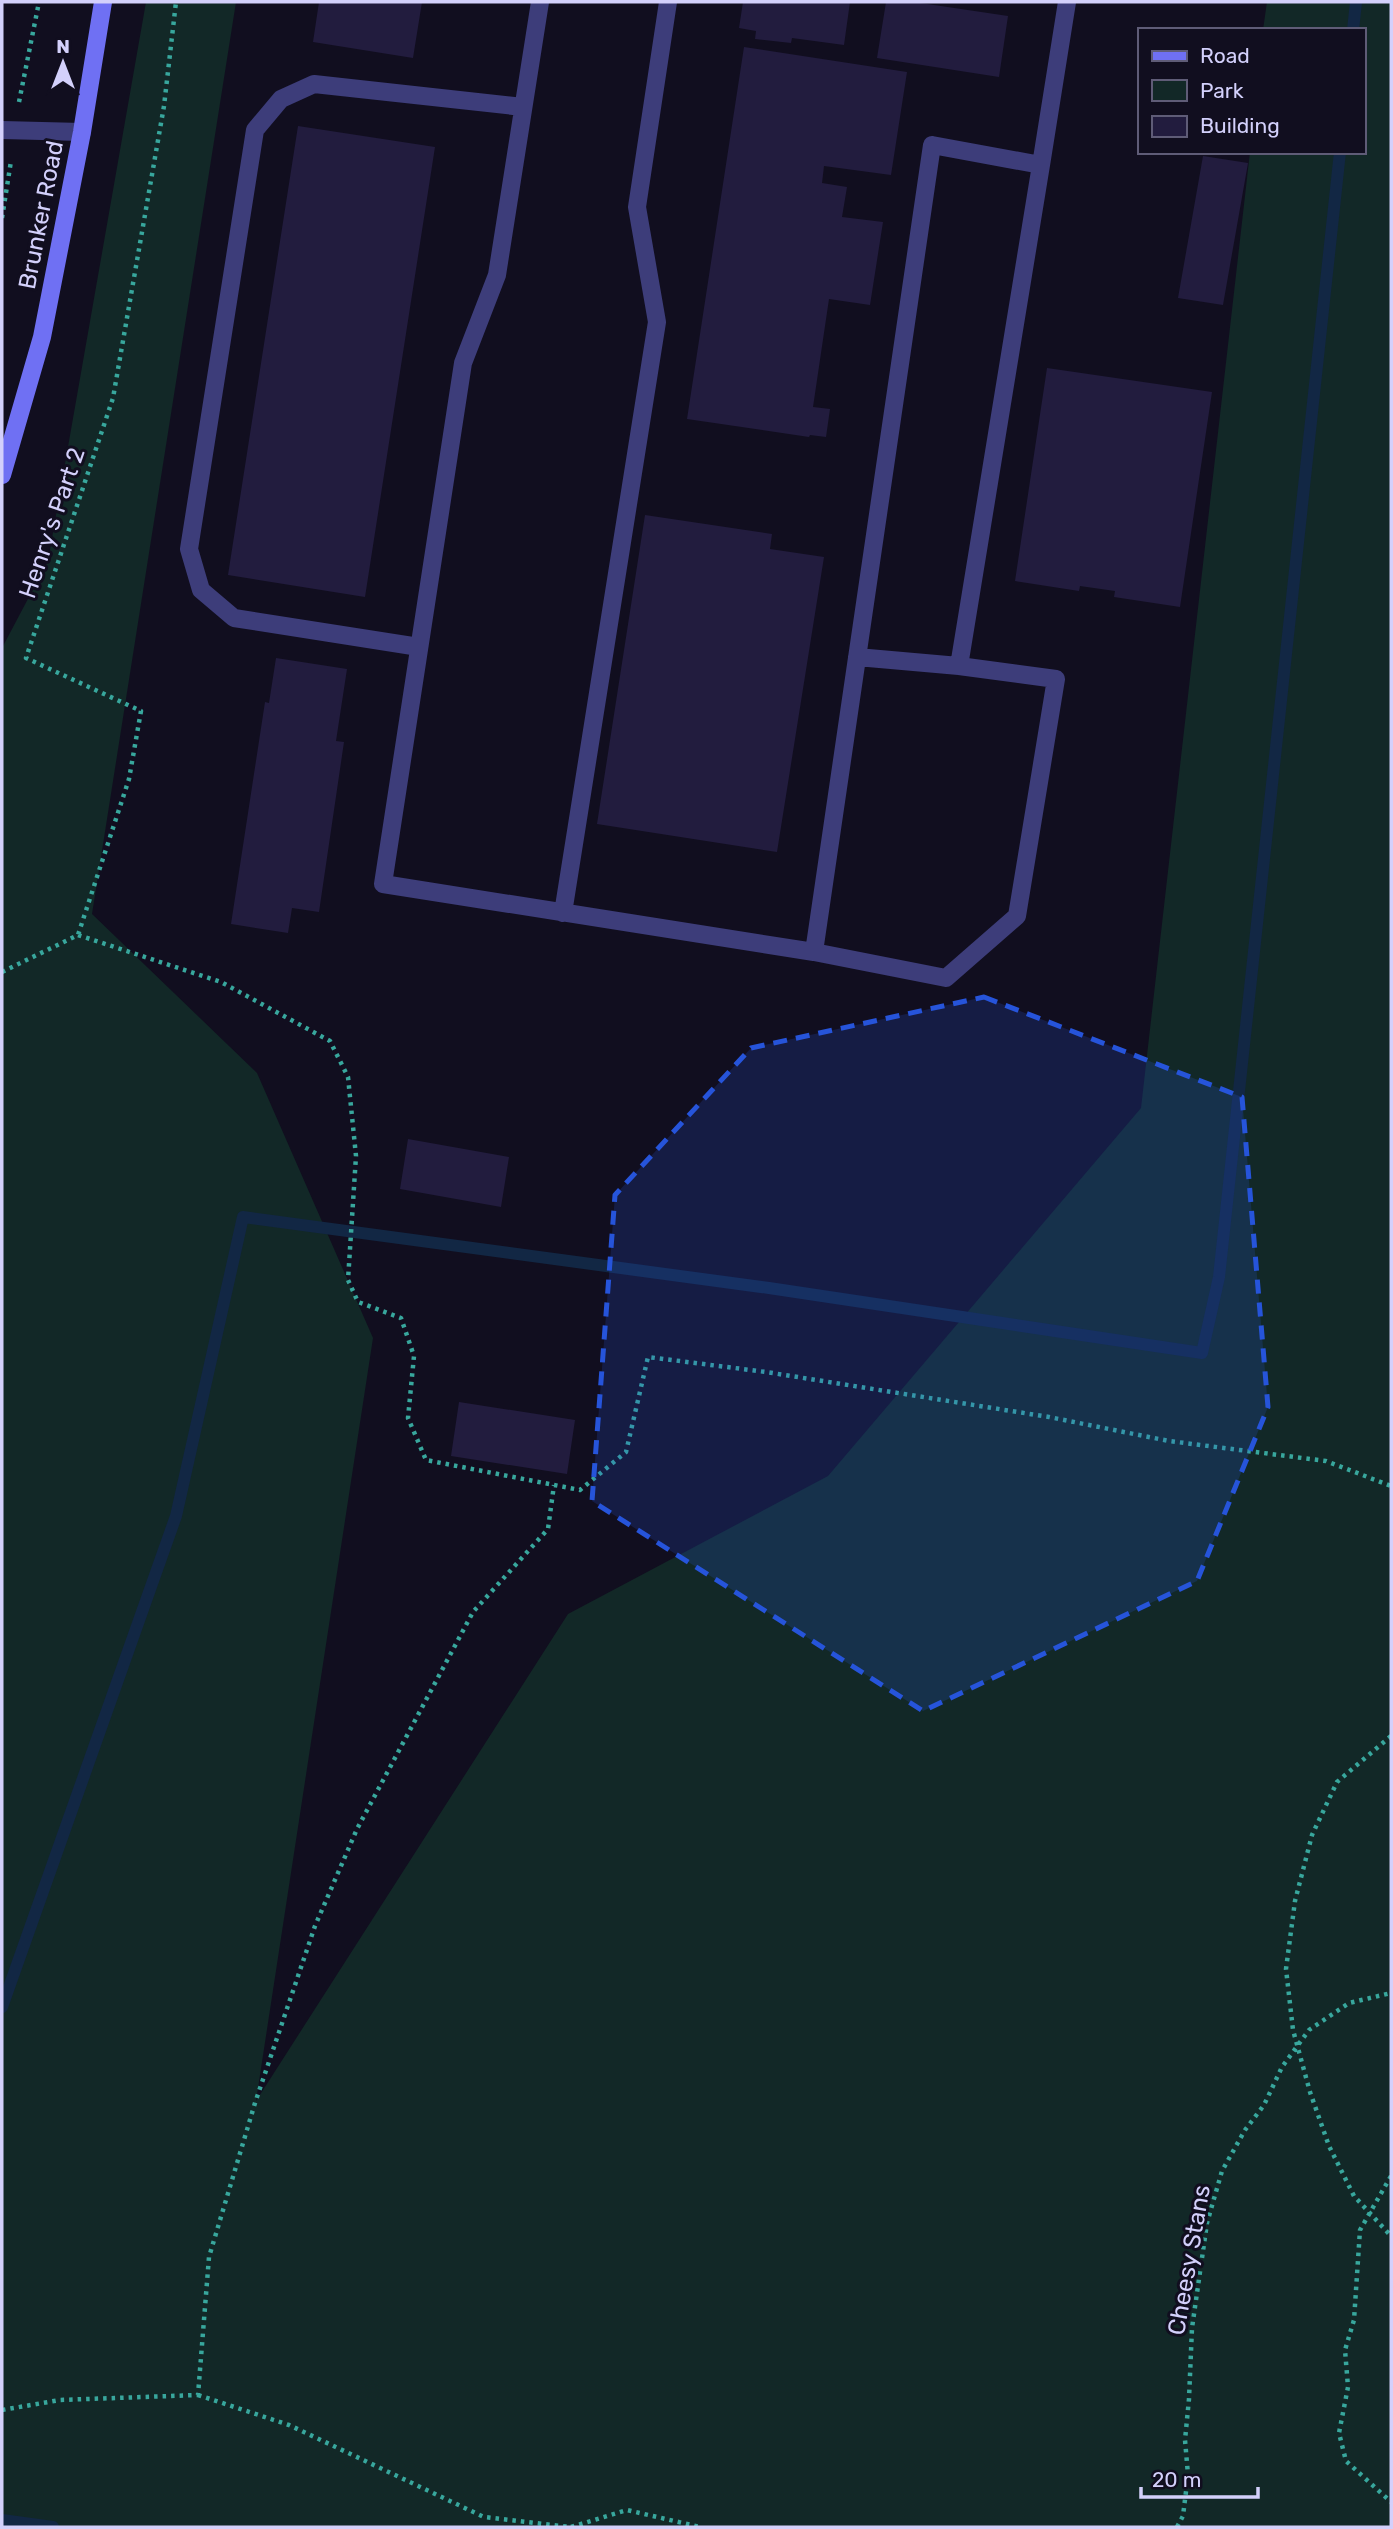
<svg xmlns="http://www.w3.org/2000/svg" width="1393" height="2529" font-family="Rubik,sans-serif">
	<rect width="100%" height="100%" fill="#110e1f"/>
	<!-- green -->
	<path fill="#122827" d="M 146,2 L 236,2 L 92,914 L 257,1073 L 373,1338 L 256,2101 L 568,1614 L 828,1476 L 1141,1108 L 1250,152 L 1363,152 L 1363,30 L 1263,30 L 1267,2 L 1391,2 L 1391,2527 L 2,2527 L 2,648 L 48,561 Z"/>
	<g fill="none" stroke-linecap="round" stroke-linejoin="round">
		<!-- stream -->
		<path stroke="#122744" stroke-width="12" d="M 1353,30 L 1356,2
			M 2,2007 L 176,1516 L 243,1217 L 769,1288 L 1202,1353 L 1219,1277 L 1340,152
			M 2,2520 L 53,2527"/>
	</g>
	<!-- building -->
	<path fill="#221c3e" d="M 319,2 L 422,2 L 413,58 L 313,42 Z
		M 743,2 L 850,2 L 844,45 L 792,38 L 791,43 L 755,39 L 756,31 L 739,28 Z
		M 886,2 L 914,2 L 1008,16 L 999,77 L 877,58 Z
		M 744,47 L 907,72 L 891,175 L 824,166 L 822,183 L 847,187 L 842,217 L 883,222 L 870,305 L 829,299 L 813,407 L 830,409 L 826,437 L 810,435 L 809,437 L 687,419 Z
		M 298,126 L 435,147 L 365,597 L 228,575 Z
		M 1203,156 L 1248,163 L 1223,305 L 1178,298 Z
		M 1047,368 L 1212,392 L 1180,607 L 1114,597 L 1115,591 L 1080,586 L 1079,591 L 1015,581 Z
		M 645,515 L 772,534 L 770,549 L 824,557 L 777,852 L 597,824 Z
		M 276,658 L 347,669 L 336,741 L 344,742 L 319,912 L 292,908 L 288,933 L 231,924 L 265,702 L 269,703 Z
		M 408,1139 L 509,1157 L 501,1207 L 400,1189 Z
		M 459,1402 L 575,1420 L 567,1474 L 451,1456 Z"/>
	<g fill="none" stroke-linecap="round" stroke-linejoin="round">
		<!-- path -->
		<path stroke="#38a79d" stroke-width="4.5" stroke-dasharray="3.5 5" stroke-linecap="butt" d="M 19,102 L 39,2
			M 2,218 L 11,161
			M 78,935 L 221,982 L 330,1041 L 348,1077 L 356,1156 L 348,1280 L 358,1302 L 401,1318 L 414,1356 L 408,1418 L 426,1460 L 580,1490 L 626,1452 L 648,1357 L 766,1372 L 1049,1417 L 1169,1441 L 1326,1461 L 1391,1486
			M 2,972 L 78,935 L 129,779 L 141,711 L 26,658 L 113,398 L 164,106 L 176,2
			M 1391,1736 L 1337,1782 L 1312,1835 L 1295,1901 L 1286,1969 L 1293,2030 L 1310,2092 L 1329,2146 L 1354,2196 L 1391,2236
			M 1391,2176 L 1360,2230 L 1354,2320 L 1345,2350 L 1348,2387 L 1339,2433 L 1346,2461 L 1391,2502
			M 198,2395 L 289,2425 L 484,2517 L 570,2527
			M 2,2410 L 60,2400 L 198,2395 L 209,2257 L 255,2103 L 315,1926 L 357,1829 L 473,1612 L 548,1529 L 554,1485
			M 571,2527 L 627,2510 L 700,2527
			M 1177,2527 L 1183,2516 L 1188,2475 L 1185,2440 L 1189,2399 L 1192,2328 L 1207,2223 L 1222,2171 L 1245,2130 L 1264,2105 L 1282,2067 L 1309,2030 L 1349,2003 L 1391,1993"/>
		<!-- service -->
		<path stroke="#3d3d7a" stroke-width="18" d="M 540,2 L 497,275 L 463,363 L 383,884 L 814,952 L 932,145 L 1041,165 L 1067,2
			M 419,647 L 234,618 L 201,590 L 189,549 L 255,130 L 281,99 L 314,84 L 523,107
			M 959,666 L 1041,165
			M 563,913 L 657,322 L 637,207 L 668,2
			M 814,952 L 946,978 L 1017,916 L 1056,679 L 959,666 L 857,657"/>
		<!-- minor -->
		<path stroke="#3d3d7a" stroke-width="18" d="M 2,130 L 82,132"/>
		<!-- secondary -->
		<path stroke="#6f70f3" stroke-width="18" d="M 2,475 L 42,337 L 82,132 L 103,2"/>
	</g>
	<!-- marked area -->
	<path fill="#2654da" fill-opacity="0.2" stroke="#2654da" stroke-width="5" stroke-dasharray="14 9" stroke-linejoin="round" d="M 984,997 L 1242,1097 L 1268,1407 L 1197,1581 L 923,1711 L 592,1501 L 615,1195 L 751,1048 Z"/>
	<g text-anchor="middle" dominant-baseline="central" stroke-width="6" stroke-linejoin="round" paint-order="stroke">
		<!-- street labels -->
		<g font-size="24" fill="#d3d0fb" stroke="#110e1f">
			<text transform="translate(41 215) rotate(-79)">Brunker Road</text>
			<text transform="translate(52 523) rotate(-71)">Henry's Part 2</text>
			<text transform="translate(1189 2260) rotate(-80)">Cheesy Stans</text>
		</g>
	</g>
	<!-- border -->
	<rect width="1393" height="2529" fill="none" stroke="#d3d0fb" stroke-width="7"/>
	<!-- legend -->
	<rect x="1138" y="28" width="228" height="126" fill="#110e1f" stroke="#5f5c77" stroke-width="2"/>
	<rect x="1152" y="51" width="35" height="10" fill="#6f70f3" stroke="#5f5c77" stroke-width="2"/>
	<text x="1200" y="63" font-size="21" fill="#d3d0fb">Road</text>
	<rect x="1152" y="80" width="35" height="21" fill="#122827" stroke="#5f5c77" stroke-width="2"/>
	<text x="1200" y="98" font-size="21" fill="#d3d0fb">Park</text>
	<rect x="1152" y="116" width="35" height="21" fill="#221c3e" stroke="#5f5c77" stroke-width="2"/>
	<text x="1200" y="133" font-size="21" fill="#d3d0fb">Building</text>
	<!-- north arrow -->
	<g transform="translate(63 63)" stroke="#110e1f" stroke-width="5" paint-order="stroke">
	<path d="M0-5L12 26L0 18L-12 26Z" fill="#d3d0fb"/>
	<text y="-10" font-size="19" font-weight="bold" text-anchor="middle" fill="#d3d0fb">N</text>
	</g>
	<!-- scale -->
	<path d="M1141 2487v10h117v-10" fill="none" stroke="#d3d0fb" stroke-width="3.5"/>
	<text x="1152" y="2487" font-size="21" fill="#d3d0fb" stroke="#110e1f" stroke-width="5" paint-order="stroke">20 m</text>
</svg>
